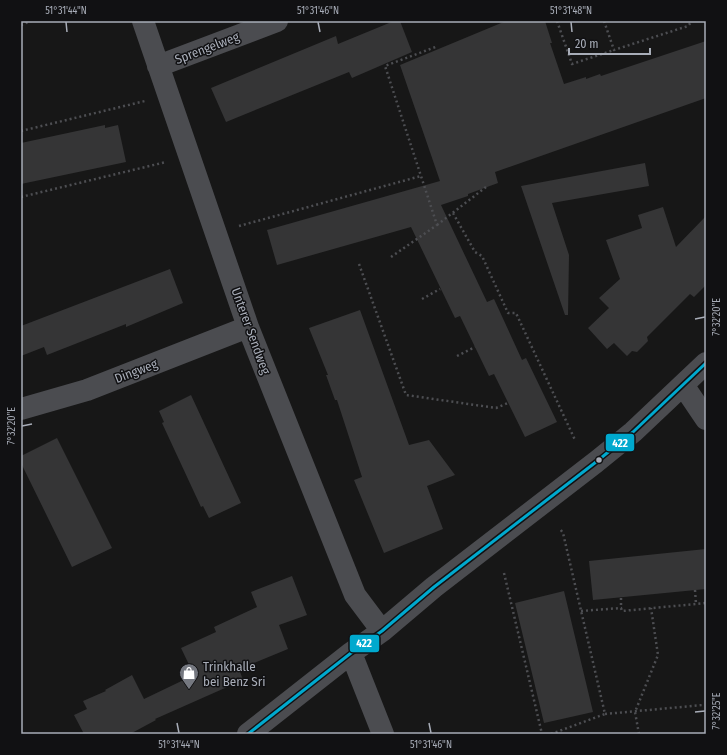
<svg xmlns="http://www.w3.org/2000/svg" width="727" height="755" font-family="'Fira Sans Condensed',sans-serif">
	<rect width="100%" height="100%" fill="#171717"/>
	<!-- building -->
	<path fill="#353536" d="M 394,21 L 400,21 L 412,52 L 352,78 L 349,72 L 226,122 L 211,88 L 336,36 L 338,44 Z
		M 506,21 L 545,21 L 552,43 L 550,43 L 564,84 L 586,77 L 586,79 L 600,74 L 601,76 L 706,41 L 706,98 L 495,172 L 498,183 L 468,194 L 468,196 L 441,205 L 487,302 L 494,299 L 522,360 L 526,358 L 557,422 L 525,437 L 494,374 L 489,376 L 460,316 L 455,318 L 411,227 L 277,265 L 267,230 L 440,181 L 400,65 Z
		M 105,125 L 105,128 L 118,125 L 126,162 L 21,184 L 21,143 Z
		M 645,163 L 649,186 L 552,203 L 569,255 L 568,315 L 565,315 L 521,186 Z
		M 663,207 L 676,247 L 706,216 L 706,285 L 694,297 L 690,294 L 647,337 L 648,341 L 637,352 L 632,351 L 627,356 L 614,343 L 607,349 L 588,328 L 609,308 L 599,298 L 620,279 L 606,240 L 642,228 L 638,215 Z
		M 170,269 L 183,303 L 126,327 L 126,324 L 47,355 L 44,347 L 21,356 L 21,326 Z
		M 360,310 L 409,445 L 429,440 L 455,475 L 427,486 L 443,529 L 384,553 L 354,480 L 362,477 L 337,400 L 335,400 L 326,375 L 328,375 L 309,328 Z
		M 191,395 L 241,503 L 209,518 L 203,506 L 201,507 L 162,423 L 164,422 L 159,411 Z
		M 57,438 L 112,548 L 72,567 L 21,463 L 21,456 Z
		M 706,549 L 706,589 L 593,600 L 589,561 Z
		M 292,576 L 307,615 L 279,625 L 288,649 L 239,669 L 243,680 L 155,719 L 156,720 L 130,734 L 84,734 L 74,715 L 87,709 L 83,701 L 106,691 L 105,690 L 132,675 L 144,699 L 194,675 L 181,648 L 216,632 L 214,627 L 257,607 L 251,592 Z
		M 564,591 L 593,712 L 544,723 L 515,603 Z"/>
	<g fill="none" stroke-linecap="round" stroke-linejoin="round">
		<!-- path -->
		<path stroke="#4d4e52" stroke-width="2.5" stroke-dasharray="2 3" stroke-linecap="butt" d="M 557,21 L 572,64 L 614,50
			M 604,21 L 614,50 L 688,26 L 692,21
			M 21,25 L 31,21
			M 21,131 L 145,101
			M 21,197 L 166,162
			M 453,213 L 475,252 L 482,256 L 508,313 L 516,313 L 575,440
			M 437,225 L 486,187
			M 239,226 L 421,176
			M 391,257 L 437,225 L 385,66 L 438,46
			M 359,264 L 406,395 L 496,408 L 508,403
			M 422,299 L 440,289
			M 457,356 L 475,347
			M 504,573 L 542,734
			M 695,590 L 696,604
			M 621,598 L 621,608
			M 581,611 L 621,608 L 622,611 L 706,603
			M 605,714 L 703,705
			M 551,734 L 605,714 L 563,533 L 560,529
			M 639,734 L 635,712 L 658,655 L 651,608"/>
		<!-- minor -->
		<path stroke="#4b4c50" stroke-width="22" d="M 143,21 L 248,327 L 355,595 L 382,631
			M 158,66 L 277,21
			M 683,385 L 706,419
			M 21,409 L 87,390 L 248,327
			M 351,653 L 383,734
			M 248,734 L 351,653 L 382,631 L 434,587 L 596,462 L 633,432 L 706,363"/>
		<defs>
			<path id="bus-1" d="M 248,734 L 351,653 L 382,631 L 434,587 L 596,462 L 633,432 L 706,363"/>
		</defs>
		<!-- bus-1 casing -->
		<use href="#bus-1" stroke="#111113" stroke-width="6"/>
		<!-- bus-1 -->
		<use href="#bus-1" stroke="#00a9ce" stroke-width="3"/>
	</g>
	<!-- ticks -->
	<path fill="none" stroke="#a8adb8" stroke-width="1.5" d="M 66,22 L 67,32M 318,22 L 320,32M 571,22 L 572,32M 695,319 L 705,317M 22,426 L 32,424M 695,712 L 705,711M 177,723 L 179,733M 429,723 L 431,733"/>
	<!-- icons -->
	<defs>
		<symbol id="shop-pin" viewBox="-11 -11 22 30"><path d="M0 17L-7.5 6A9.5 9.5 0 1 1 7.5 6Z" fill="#757880" stroke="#111113"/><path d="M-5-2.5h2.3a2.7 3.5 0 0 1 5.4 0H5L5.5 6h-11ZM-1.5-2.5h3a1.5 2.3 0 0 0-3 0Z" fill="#fff"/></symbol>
	</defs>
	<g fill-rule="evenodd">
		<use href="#shop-pin" x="178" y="662" width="22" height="30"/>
	</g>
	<!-- markers -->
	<circle fill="#a8adb8" stroke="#111113" stroke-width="1.5" cx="599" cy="460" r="3.5"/>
	<g text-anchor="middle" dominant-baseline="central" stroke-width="3" stroke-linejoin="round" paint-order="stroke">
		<!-- street labels -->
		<g font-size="13" fill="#a8adb8" stroke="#111113">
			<text transform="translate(207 48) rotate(-21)">Sprengelweg</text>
			<text transform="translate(251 331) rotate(70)">Unterer Sendweg</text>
			<text transform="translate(136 371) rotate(-21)">Dingweg</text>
		</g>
		<!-- poi labels -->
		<g font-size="13" fill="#a8adb8" stroke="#111113" text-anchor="start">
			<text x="203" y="666">Trinkhalle<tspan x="203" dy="15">bei Benz Sri</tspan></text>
		</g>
	</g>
	<g stroke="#111113" stroke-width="1.5">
		<rect x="605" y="433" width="30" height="19" rx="4" fill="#00a9ce"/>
		<rect x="349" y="634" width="31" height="19" rx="4" fill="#00a9ce"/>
	</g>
	<g font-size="11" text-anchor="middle" font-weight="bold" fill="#fff">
		<text x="620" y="447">422</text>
		<text x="364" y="647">422</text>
	</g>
	<!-- border -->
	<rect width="727" height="755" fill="none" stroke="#111113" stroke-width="44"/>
	<!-- scale -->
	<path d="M569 48v6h81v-6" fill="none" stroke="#a8adb8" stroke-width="2"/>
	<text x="575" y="48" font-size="12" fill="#a8adb8" stroke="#111113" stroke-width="3" paint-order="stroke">20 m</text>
	<rect x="22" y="22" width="683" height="711" fill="none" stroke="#a8adb8" stroke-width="1.5"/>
	<g font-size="10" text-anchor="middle" fill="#a8adb8">
		<text x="66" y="14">51°31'44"N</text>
		<text x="318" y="14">51°31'46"N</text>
		<text x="571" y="14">51°31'48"N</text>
		<text transform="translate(716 317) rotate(-90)" y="4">7°32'20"E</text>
		<text transform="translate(11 426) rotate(-90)" y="4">7°32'20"E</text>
		<text transform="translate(716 711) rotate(-90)" y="4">7°32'25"E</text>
		<text x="179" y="748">51°31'44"N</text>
		<text x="431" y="748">51°31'46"N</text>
	</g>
</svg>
